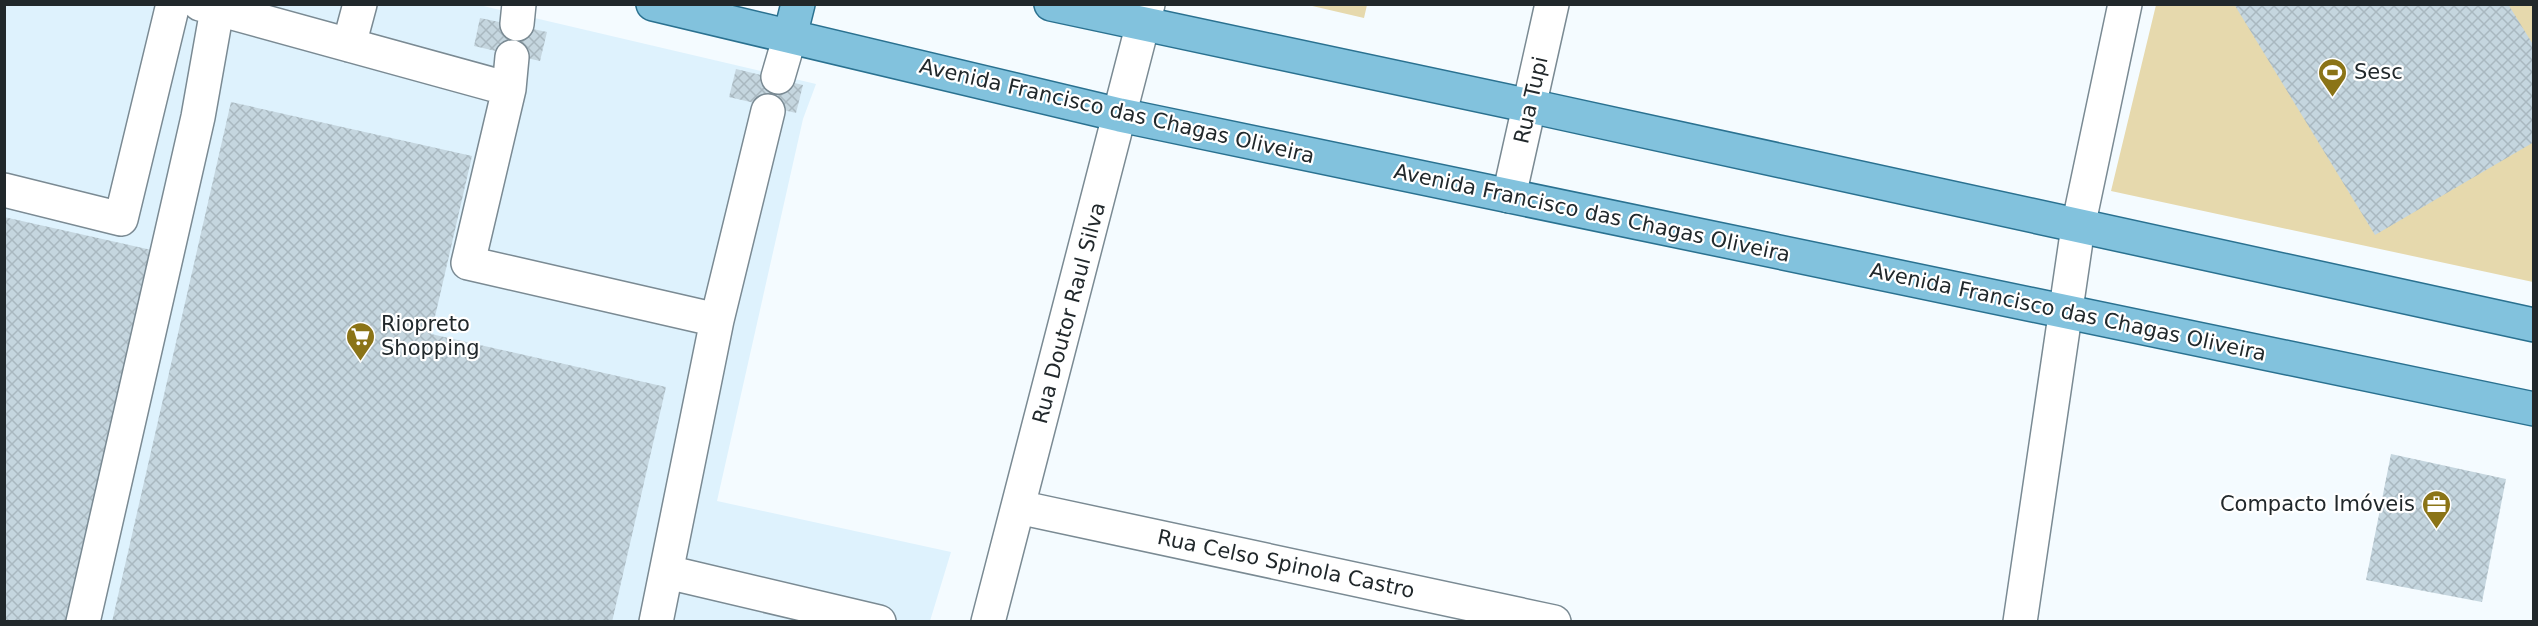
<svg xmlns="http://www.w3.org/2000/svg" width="2538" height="626" font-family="'DejaVu Sans',sans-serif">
	<defs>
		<pattern id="building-cross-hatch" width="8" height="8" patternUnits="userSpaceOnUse" patternTransform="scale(1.5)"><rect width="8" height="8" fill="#c5d6df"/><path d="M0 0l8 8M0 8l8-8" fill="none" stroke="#a9b8c0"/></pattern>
	</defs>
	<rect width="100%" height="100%" fill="#f4fbff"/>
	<!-- built -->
	<path fill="#def2fd" d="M 4,5 L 479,5 L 816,84 L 803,119 L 717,501 L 951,552 L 930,621 L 5,621 Z"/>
	<!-- green -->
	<path fill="#e6d9ad" d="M 1308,5 L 1367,5 L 1364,18 Z
		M 2156,5 L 2533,5 L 2533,282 L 2111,191 Z"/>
	<!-- building -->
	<path fill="url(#building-cross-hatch)" d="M 2234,4 L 2508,4 L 2534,46 L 2534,142 L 2375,235 Z
		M 480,18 L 547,32 L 540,61 L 474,46 Z
		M 736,69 L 803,85 L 796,113 L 729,97 Z
		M 231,102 L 472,156 L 431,334 L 666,387 L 612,622 L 112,622 Z
		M 4,217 L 165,253 L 80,622 L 4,622 Z
		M 2391,454 L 2506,479 L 2482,602 L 2366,580 Z"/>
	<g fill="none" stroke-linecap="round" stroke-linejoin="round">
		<defs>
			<path id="minor" d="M 200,4 L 509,89
				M 517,24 L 519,4
				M 349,45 L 360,4
				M 512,57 L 509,89 L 468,263 L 717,320
				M 778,77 L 790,36
				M 4,190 L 121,219 L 173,4
				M 1509,196 L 1552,4
				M 1018,507 L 1554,622
				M 667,572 L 879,622
				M 83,622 L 198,117 L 218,4
				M 656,622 L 717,320 L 768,111
				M 988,622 L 1148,4
				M 2020,622 L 2078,227 L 2125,4"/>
			<path id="major" d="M 653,4 L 1120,115 L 2534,409
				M 1051,4 L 1530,106 L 2534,325
				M 790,36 L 798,4"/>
		</defs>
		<!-- minor casing -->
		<use href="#minor" stroke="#7a8a93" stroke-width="36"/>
		<!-- major casing -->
		<use href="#major" stroke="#2a7190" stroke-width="36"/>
		<!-- minor -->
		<use href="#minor" stroke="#fff" stroke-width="33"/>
		<!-- major -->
		<use href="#major" stroke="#82c2dd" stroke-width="33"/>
	</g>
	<!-- icons -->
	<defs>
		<symbol id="stadium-pin" viewBox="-11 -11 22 30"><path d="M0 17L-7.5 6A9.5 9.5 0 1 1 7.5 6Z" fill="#8b7417" stroke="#fff"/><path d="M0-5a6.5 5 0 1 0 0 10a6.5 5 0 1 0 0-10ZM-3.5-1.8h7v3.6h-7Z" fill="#fff"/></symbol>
		<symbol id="supermarket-pin" viewBox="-11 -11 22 30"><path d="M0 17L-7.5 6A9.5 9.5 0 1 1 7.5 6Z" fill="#8b7417" stroke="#fff"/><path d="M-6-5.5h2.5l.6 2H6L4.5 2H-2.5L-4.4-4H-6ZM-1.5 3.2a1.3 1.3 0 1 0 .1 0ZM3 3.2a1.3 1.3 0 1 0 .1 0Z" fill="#fff"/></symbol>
		<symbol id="office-pin" viewBox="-11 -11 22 30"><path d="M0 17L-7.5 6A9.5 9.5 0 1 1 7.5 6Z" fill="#8b7417" stroke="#fff"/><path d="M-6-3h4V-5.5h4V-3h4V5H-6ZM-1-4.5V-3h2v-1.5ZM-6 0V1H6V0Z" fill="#fff"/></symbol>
	</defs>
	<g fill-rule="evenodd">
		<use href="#stadium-pin" x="2316" y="56" width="33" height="45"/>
		<use href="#supermarket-pin" x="344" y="320" width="33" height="45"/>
		<use href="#office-pin" x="2420" y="488" width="33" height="45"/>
	</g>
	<g text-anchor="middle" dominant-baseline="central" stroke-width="4.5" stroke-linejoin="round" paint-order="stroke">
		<!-- poi labels -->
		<g font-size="21" fill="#21282b" stroke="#fff" text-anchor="start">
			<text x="2354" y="72">Sesc</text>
			<text x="381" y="324">Riopreto<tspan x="381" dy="24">Shopping</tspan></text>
			<text x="2415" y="504" text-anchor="end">Compacto Imóveis</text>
		</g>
		<!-- street labels -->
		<g font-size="21" fill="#21282b" stroke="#fff">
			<text transform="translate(1531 100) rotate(-77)">Rua Tupi</text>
			<text transform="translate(1117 111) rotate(13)">Avenida Francisco das Chagas Oliveira</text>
			<text transform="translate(1592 213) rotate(12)">Avenida Francisco das Chagas Oliveira</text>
			<text transform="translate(2068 312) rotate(12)">Avenida Francisco das Chagas Oliveira</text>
			<text transform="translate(1069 313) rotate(-75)">Rua Doutor Raul Silva</text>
			<text transform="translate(1286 564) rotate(12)">Rua Celso Spinola Castro</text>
		</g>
	</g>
	<!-- border -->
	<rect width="2538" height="626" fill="none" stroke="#21282b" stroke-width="12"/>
</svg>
